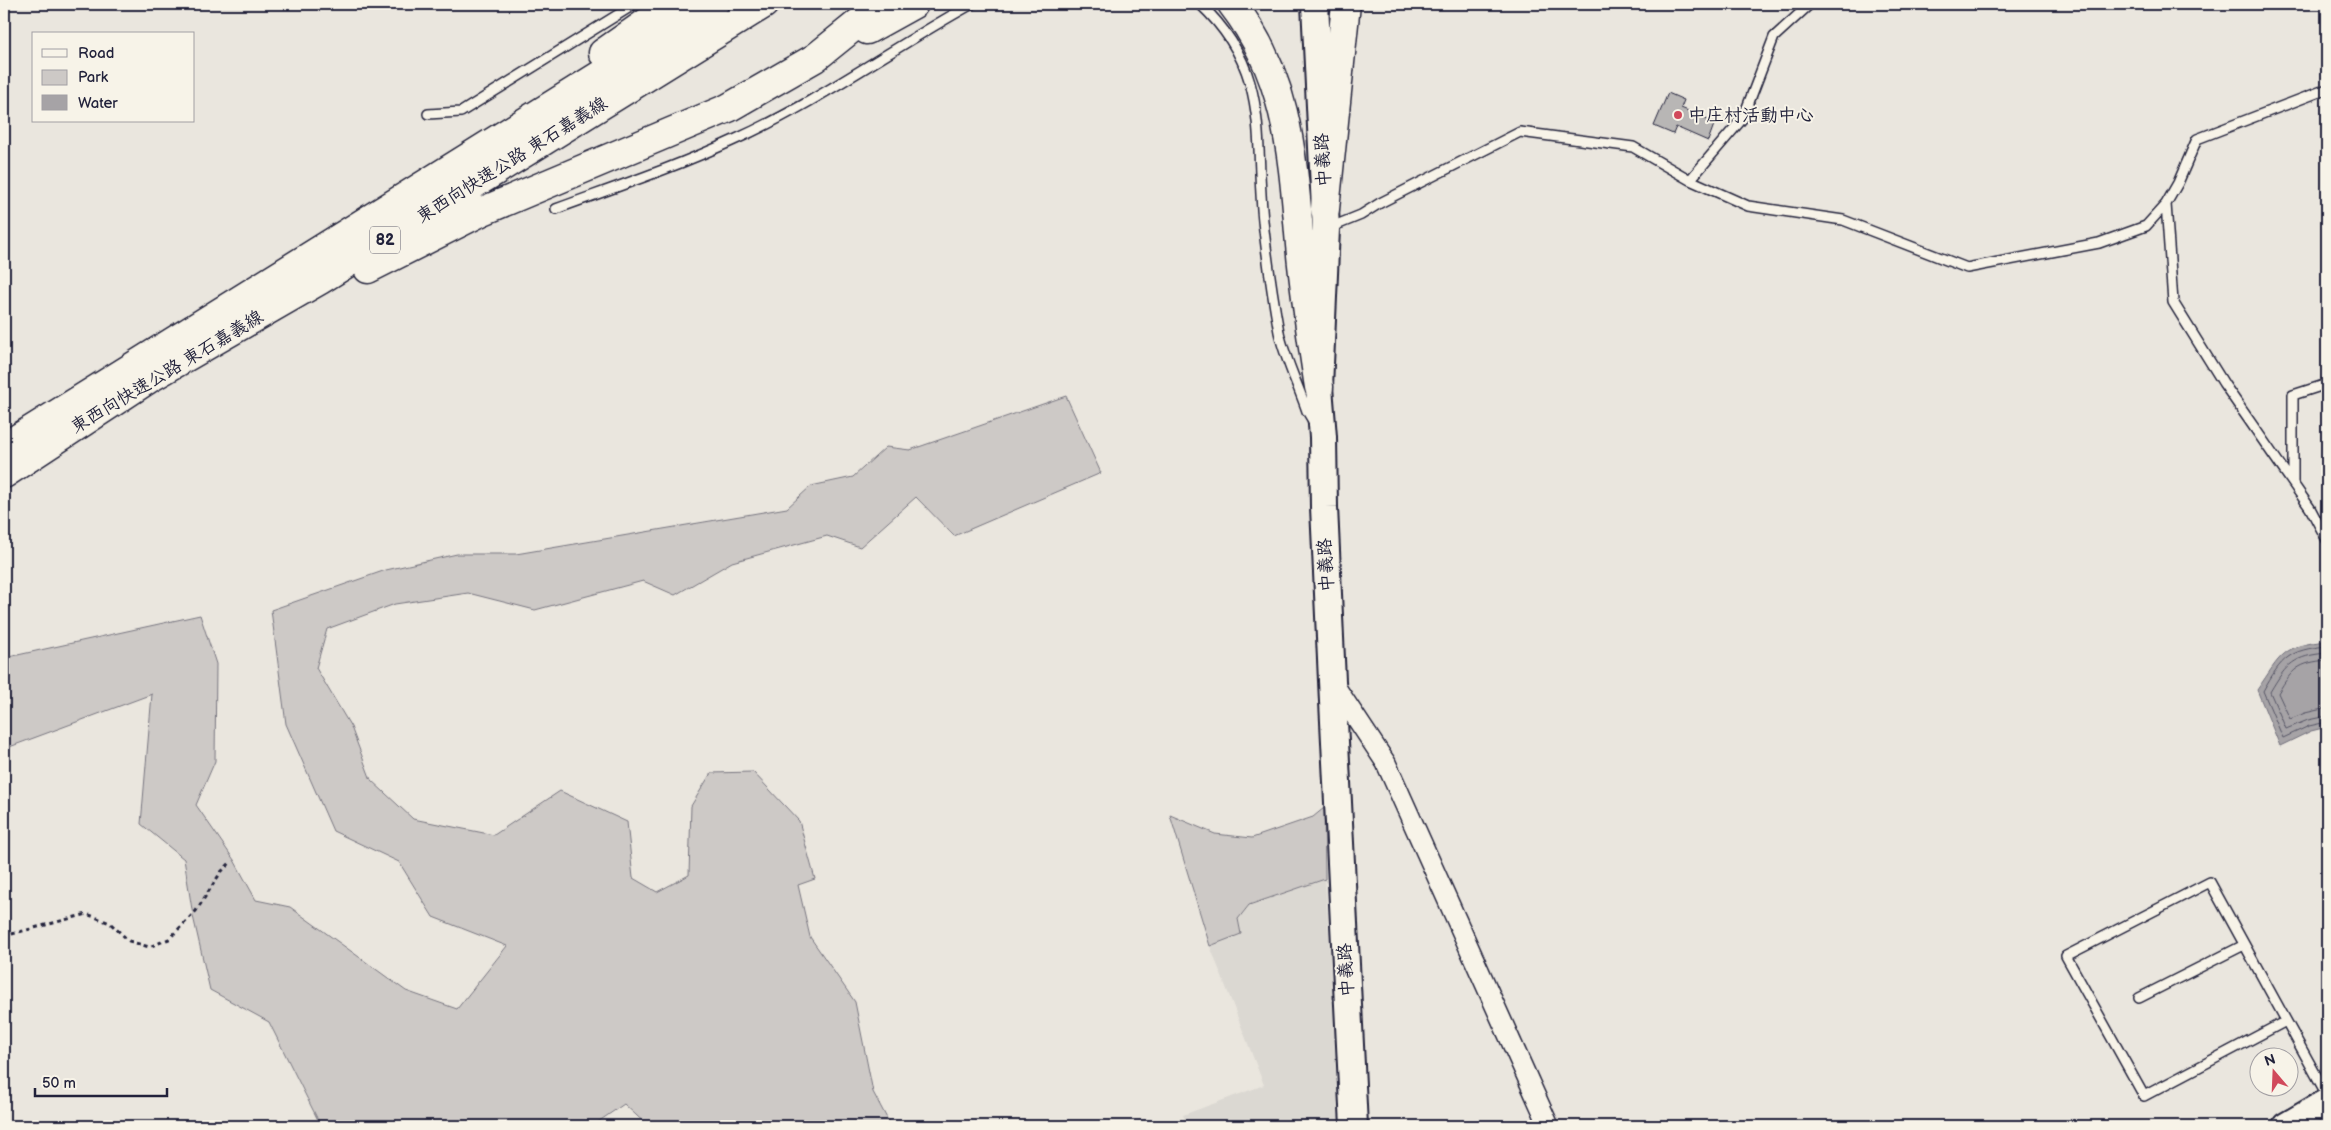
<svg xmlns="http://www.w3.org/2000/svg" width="2331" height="1130" font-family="'Balsamiq Sans','LXGW WenKai TC',sans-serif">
	<rect width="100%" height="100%" fill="#eae6de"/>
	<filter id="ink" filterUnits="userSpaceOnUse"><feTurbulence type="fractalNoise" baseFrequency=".02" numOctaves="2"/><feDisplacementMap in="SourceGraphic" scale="10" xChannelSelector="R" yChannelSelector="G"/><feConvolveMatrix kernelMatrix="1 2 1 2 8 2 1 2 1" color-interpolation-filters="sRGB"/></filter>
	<g filter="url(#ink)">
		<!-- built -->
		<path fill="#dbd8d2" d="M 1325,879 L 1342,1126 L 1188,1126 L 1183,1115 L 1264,1085 L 1210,946 L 1241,934 L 1238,919 L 1249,905 Z"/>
		<!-- green -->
		<path fill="#cdc9c6" stroke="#787680" d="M 1066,396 L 1101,473 L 954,536 L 916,497 L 860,547 L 827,536 L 732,562 L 675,595 L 643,581 L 535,610 L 468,593 L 395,604 L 327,629 L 316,668 L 351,727 L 371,780 L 413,819 L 494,835 L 560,791 L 627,822 L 633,878 L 657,892 L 689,875 L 691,806 L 711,773 L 753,772 L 799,821 L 815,879 L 798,885 L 810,937 L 855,1002 L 873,1092 L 891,1126 L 648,1126 L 624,1104 L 592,1126 L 321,1126 L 269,1022 L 210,990 L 193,916 L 184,859 L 141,824 L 152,694 L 4,749 L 4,658 L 200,615 L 216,664 L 215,761 L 196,805 L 234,860 L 256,900 L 290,907 L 406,991 L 457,1009 L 507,946 L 433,917 L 399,862 L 333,831 L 286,724 L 271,610 L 386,570 L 457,554 L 516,554 L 787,508 L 811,486 L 853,477 L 886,447 L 910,450 Z
			M 1324,808 L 1325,879 L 1249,905 L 1238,919 L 1241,934 L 1210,946 L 1170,815 L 1215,834 L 1252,838 L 1313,817 Z"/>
		<!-- water -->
		<path fill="#a6a3a6" stroke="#716f7b" d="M 2327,641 L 2327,727 L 2311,731 L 2280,746 L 2257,690 C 2282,654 2281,646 2327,641 Z"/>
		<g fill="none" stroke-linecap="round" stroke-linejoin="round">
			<!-- shore -->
			<path stroke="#575666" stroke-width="1" d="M 2327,646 C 2289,650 2282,657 2263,691 L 2283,738 L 2309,726 L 2327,722
				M 2327,653 C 2294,656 2287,663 2270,692 L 2286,729 L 2308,720 L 2327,716
				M 2327,660 C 2298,663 2293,668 2278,693 L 2290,719 L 2305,713 L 2327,708"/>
		</g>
		<!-- building -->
		<path fill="#b8b6b5" stroke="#22223b" d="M 1668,93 L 1684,100 L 1681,108 L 1715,122 L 1708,141 L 1676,127 L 1673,134 L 1654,126 Z"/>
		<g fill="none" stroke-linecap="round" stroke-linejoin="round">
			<defs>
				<path id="lane" d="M 1200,4 C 1274,73 1253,142 1264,230 C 1268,264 1273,299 1279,332 C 1285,359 1298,385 1307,411 L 1313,421
					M 428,114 L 461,112 L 635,4
					M 1690,180 L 1743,118 L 1774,37 L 1810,4
					M 2166,204 L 2173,302 L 2224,384 L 2310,508 L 2327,540
					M 556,209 C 616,187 676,167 734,140 C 817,103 892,48 972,4
					M 1329,228 L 1361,215 L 1380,203 L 1520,132 L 1633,147 L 1690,180 L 1748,206 L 1843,220 L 1967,268 L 2099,243 L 2146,226 L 2166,204 L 2178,183 L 2197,139 L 2327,89
					M 2293,483 L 2293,395 L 2327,384
					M 2139,998 L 2244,945
					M 2286,1021 L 2144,1096 L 2066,956 L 2210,882 L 2327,1095"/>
				<path id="street" d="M 1333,683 L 1386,763 L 1549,1126"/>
				<path id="secondary" d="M 1315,4 L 1326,229 L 1319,387 L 1323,437 L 1324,507 L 1332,681 L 1354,1126
					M 2286,1126 L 2327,1102"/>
				<path id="highway" d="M 1232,4 C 1286,73 1292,149 1299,233 C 1303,285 1311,336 1319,387
					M 867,30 L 914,4
					M 603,53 L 673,4
					M 1325,209 L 1346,4
					M 368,269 L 483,211 L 728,108 L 815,58 L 882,4
					M 4,447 L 714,4
					M 4,474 L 150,378 L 320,280 L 764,4"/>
			</defs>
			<!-- lane casing -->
			<use href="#lane" stroke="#22223b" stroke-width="12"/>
			<!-- street casing -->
			<use href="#street" stroke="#22223b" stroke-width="22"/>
			<!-- secondary casing -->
			<use href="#secondary" stroke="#22223b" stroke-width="30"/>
			<!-- highway casing -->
			<use href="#highway" stroke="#22223b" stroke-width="31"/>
			<!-- path -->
			<path stroke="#22223b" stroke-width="3" stroke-dasharray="4 4" stroke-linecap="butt" d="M 4,936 L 87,914 L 110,923 L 129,941 L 149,947 L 169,939 L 196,911 L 221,872 L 231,862"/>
			<!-- lane -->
			<use href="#lane" stroke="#f7f3e8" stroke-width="9"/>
			<!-- street -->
			<use href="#street" stroke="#f7f3e8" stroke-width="19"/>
			<!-- secondary -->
			<use href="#secondary" stroke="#f7f3e8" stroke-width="26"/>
			<!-- highway -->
			<use href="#highway" stroke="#f7f3e8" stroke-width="28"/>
		</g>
	</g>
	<!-- markers -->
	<circle fill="#d1495b" stroke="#f7f3e8" stroke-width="2" cx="1678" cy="115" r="5"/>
	<g text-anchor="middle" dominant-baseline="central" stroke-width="4" stroke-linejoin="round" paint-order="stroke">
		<!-- shield labels -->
		<rect fill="#f7f3e8" stroke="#62616f" stroke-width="1" x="370" y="226.5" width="30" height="27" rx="4"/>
		<g font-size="16" font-weight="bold" fill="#22223b">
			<text x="385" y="240">82</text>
		</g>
		<!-- poi labels -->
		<g font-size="18" fill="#22223b" stroke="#f7f3e8" text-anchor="start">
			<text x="1688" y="115">中庄村活動中心</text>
		</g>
		<!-- street labels -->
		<g font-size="18" fill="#22223b" stroke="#f7f3e8">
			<text transform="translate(512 160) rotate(-32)">東西向快速公路 東石嘉義線</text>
			<text transform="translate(1323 160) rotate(-93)">中義路</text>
			<text transform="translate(167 372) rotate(-31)">東西向快速公路 東石嘉義線</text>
			<text transform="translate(1326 565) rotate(-93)">中義路</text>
			<text transform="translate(1346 970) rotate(-93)">中義路</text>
		</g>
	</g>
	<!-- margin -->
	<rect width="2331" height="1130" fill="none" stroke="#f7f3e8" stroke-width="20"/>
	<rect x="10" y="10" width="2311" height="1110" fill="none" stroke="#22223b" stroke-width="2" filter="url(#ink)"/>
	<!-- legend -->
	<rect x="32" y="32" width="162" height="90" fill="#f7f3e8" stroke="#a29fa3"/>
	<rect x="42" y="49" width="25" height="8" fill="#f7f3e8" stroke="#a29fa3"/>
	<text x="78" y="58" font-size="15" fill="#22223b">Road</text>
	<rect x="42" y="70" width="25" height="15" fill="#cdc9c6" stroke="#a29fa3"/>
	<text x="78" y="82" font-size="15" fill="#22223b">Park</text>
	<rect x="42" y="95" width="25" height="15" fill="#a6a3a6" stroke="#a29fa3"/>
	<text x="78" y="108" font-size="15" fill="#22223b">Water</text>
	<!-- north arrow -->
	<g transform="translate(2274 1072) rotate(341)"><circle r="24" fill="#f7f3e8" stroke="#a29fa3"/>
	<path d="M0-4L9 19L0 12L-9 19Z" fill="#d1495b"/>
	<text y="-8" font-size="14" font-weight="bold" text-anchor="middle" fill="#22223b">N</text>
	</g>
	<!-- scale -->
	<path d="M35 1088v8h132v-8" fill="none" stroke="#22223b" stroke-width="2.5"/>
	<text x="42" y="1088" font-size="15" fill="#22223b" stroke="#f7f3e8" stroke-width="4" paint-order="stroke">50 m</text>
</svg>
